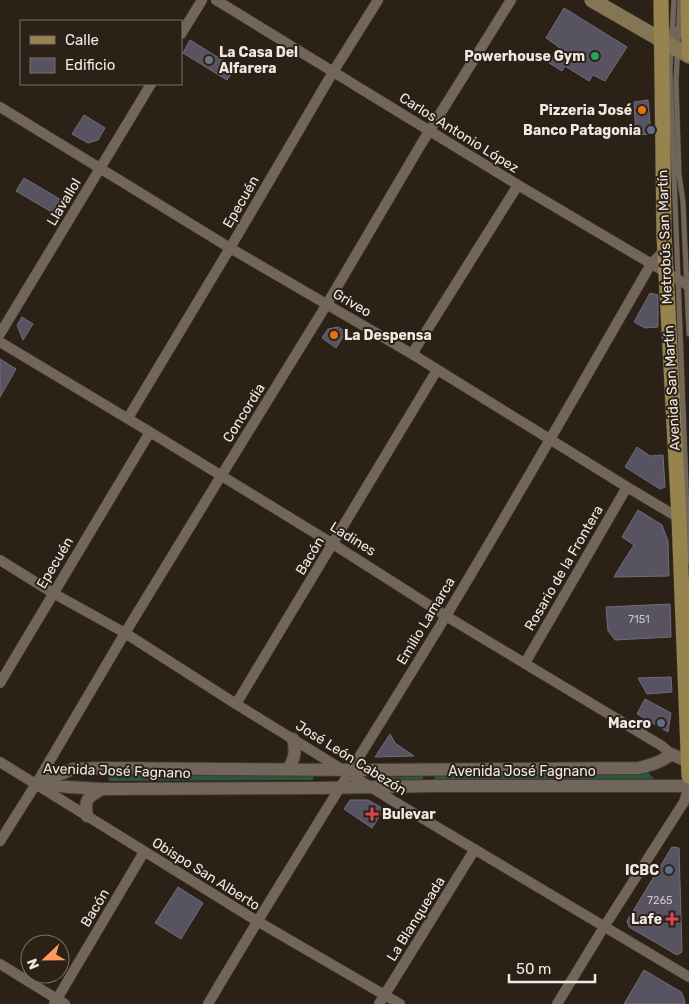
<svg xmlns="http://www.w3.org/2000/svg" width="689" height="1004" font-family="Rubik,sans-serif">
	<rect width="100%" height="100%" fill="#2b2117"/>
	<!-- green -->
	<path fill="#2e5540" d="M 648,772 L 655,780 L 433,781 L 435,776 Z
		M 108,775 L 314,775 L 313,780 L 109,781 Z
		M 423,776 L 423,780 L 381,781 L 381,777 Z"/>
	<!-- building -->
	<path fill="#585361" stroke="#716c7a" d="M 564,8 L 627,47 L 605,81 L 593,75 L 589,81 L 565,66 L 562,71 L 549,63 L 559,47 L 546,38 Z
		M 190,40 L 235,68 L 227,80 L 183,53 Z
		M 648,100 L 651,134 L 636,135 L 634,102 Z
		M 84,115 L 105,128 L 98,140 L 88,143 L 72,134 Z
		M 24,178 L 63,201 L 55,214 L 16,191 Z
		M 650,293 L 658,295 L 658,327 L 645,328 L 634,322 Z
		M 22,317 L 33,324 L 23,340 L 17,325 Z
		M 338,327 L 346,332 L 336,348 L 322,338 L 328,329 Z
		M 0,359 L 16,369 L 0,397 Z
		M 637,447 L 650,456 L 663,455 L 665,487 L 660,489 L 625,467 Z
		M 638,510 L 662,525 L 668,541 L 669,576 L 614,577 L 623,562 L 634,545 L 622,537 Z
		M 670,604 L 671,637 L 615,640 L 608,631 L 606,607 Z
		M 671,677 L 672,692 L 647,694 L 638,678 Z
		M 645,699 L 671,713 L 668,732 L 637,714 Z
		M 390,734 L 395,743 L 414,756 L 375,757 Z
		M 350,800 L 368,800 L 384,809 L 372,828 L 344,809 Z
		M 672,847 L 679,848 L 682,952 L 677,955 L 629,927 L 627,921 Z
		M 178,887 L 203,903 L 181,939 L 155,923 Z
		M 644,970 L 681,992 L 684,998 L 685,1004 L 624,1004 Z"/>
	<g fill="none" stroke-linecap="round" stroke-linejoin="round">
		<defs>
			<path id="service" d="M 680,0 L 676,82 L 679,174 L 683,202 L 689,334
				M 672,34 L 674,0
				M 671,48 L 670,71 L 689,562"/>
			<path id="minor" d="M 216,0 L 518,185 L 689,286
				M 181,34 L 202,0
				M 0,107 L 230,248 L 412,354 L 627,487 L 689,524
				M 0,334 L 151,84
				M 0,342 L 150,432 L 333,544 L 446,616 L 662,746 L 671,754
				M 412,354 L 518,185
				M 128,418 L 230,248 L 333,72 L 378,0
				M 0,560 L 53,593 L 125,633 L 236,704 L 390,799 L 689,977
				M 525,663 L 627,487
				M 0,683 L 150,432
				M 236,704 L 437,370
				M 0,762 L 257,921 L 400,1004
				M 0,841 L 36,784 L 125,633 L 221,476 L 327,304 L 420,146 L 511,0
				M 0,964 L 65,1004
				M 54,1004 L 144,852
				M 208,1004 C 285,873 367,746 446,616 C 516,500 583,382 651,264 L 665,250
				M 379,1004 L 475,849
				M 557,1004 L 604,927 L 684,802 L 689,787"/>
			<path id="tertiary" d="M 660,39 L 672,34 L 689,30
				M 288,769 C 295,759 296,751 293,739
				M 36,784 L 73,769 L 102,768 L 365,770 L 639,768 C 651,765 662,762 671,754 L 689,762
				M 39,784 L 69,787 L 102,789 L 317,788 L 434,786 L 689,786
				M 87,816 C 84,799 88,797 102,789"/>
			<path id="secondary" d="M 592,0 L 689,56"/>
			<path id="primary" d="M 661,0 L 664,235 L 679,518 L 689,776
				M 688,0 L 689,54"/>
		</defs>
		<!-- service casing -->
		<use href="#service" stroke="#443b34" stroke-width="6"/>
		<!-- minor casing -->
		<use href="#minor" stroke="#443b34" stroke-width="11"/>
		<!-- tertiary casing -->
		<use href="#tertiary" stroke="#443b34" stroke-width="14"/>
		<!-- secondary casing -->
		<use href="#secondary" stroke="#443b34" stroke-width="16"/>
		<!-- primary casing -->
		<use href="#primary" stroke="#443b34" stroke-width="16"/>
		<!-- service -->
		<use href="#service" stroke="#72665b" stroke-width="5"/>
		<!-- minor -->
		<use href="#minor" stroke="#72665b" stroke-width="10"/>
		<!-- tertiary -->
		<use href="#tertiary" stroke="#72665b" stroke-width="12"/>
		<!-- secondary -->
		<use href="#secondary" stroke="#847554" stroke-width="15"/>
		<!-- primary -->
		<use href="#primary" stroke="#96834d" stroke-width="15"/>
	</g>
	<!-- markers -->
	<circle fill="#2e9e5b" stroke="#2b2117" stroke-width="2" cx="595" cy="56" r="5"/>
	<circle fill="#6b7280" stroke="#2b2117" stroke-width="2" cx="209" cy="60" r="5"/>
	<g fill="#e8710a" stroke="#2b2117" stroke-width="2">
		<circle cx="642" cy="110" r="5"/>
		<circle cx="334" cy="335" r="5"/>
	</g>
	<g fill="#5c6f8a" stroke="#2b2117" stroke-width="2">
		<circle cx="651" cy="130" r="5"/>
		<circle cx="661" cy="723" r="5"/>
		<circle cx="669" cy="870" r="5"/>
	</g>
	<g fill="#e0444e" stroke="#2b2117" stroke-width="2">
		<path d="M369.5 806.5h5v5h5v5h-5v5h-5v-5h-5v-5h5z"/>
		<path d="M669.5 911.5h5v5h5v5h-5v5h-5v-5h-5v-5h5z"/>
	</g>
	<g text-anchor="middle" dominant-baseline="central" stroke-width="4" stroke-linejoin="round" paint-order="stroke">
		<!-- number labels -->
		<g font-size="11" fill="#cac4c2">
			<text x="639" y="619">7151</text>
			<text x="660" y="900">7265</text>
		</g>
		<!-- poi labels -->
		<g font-size="14" font-weight="bold" fill="#f0e9e3" stroke="#2b2117" text-anchor="end">
			<text x="219" y="52" text-anchor="start">La Casa Del<tspan x="219" dy="16">Alfarera</tspan></text>
			<text x="585" y="56">Powerhouse Gym</text>
			<text x="632" y="110">Pizzeria José</text>
			<text x="641" y="130">Banco Patagonia</text>
			<text x="344" y="335" text-anchor="start">La Despensa</text>
			<text x="651" y="723">Macro</text>
			<text x="382" y="814" text-anchor="start">Bulevar</text>
			<text x="659" y="870">ICBC</text>
			<text x="662" y="919">Lafe</text>
		</g>
		<!-- street labels -->
		<g font-size="14" fill="#f0e9e3" stroke="#2b2117">
			<text transform="translate(459 133) rotate(32)">Carlos Antonio López</text>
			<text transform="translate(64 202) rotate(-59)">Llavallol</text>
			<text transform="translate(241 202) rotate(-60)">Epecuén</text>
			<text transform="translate(665 237) rotate(-92)">Metrobús San Martín</text>
			<text transform="translate(352 303) rotate(30)">Griveo</text>
			<text transform="translate(672 388) rotate(-93)">Avenida San Martín</text>
			<text transform="translate(244 413) rotate(-58)">Concordia</text>
			<text transform="translate(353 539) rotate(32)">Ladines</text>
			<text transform="translate(310 556) rotate(-59)">Bacón</text>
			<text transform="translate(55 563) rotate(-59)">Epecuén</text>
			<text transform="translate(564 568) rotate(-60)">Rosario de la Frontera</text>
			<text transform="translate(426 621) rotate(-59)">Emilio Lamarca</text>
			<text transform="translate(351 758) rotate(32)">José León Cabezón</text>
			<text transform="translate(117 771) rotate(2)">Avenida José Fagnano</text>
			<text x="522" y="771">Avenida José Fagnano</text>
			<text transform="translate(206 874) rotate(32)">Obispo San Alberto</text>
			<text transform="translate(95 908) rotate(-59)">Bacón</text>
			<text transform="translate(416 919) rotate(-58)">La Blanqueada</text>
		</g>
	</g>
	<!-- legend -->
	<rect x="20" y="20" width="162" height="65" fill="#2b2117" stroke="#7a7169"/>
	<rect x="30" y="36" width="25" height="8" fill="#96834d" stroke="#7a7169"/>
	<text x="65" y="45" font-size="15" fill="#f0e9e3">Calle</text>
	<rect x="30" y="58" width="25" height="15" fill="#585361" stroke="#7a7169"/>
	<text x="65" y="70" font-size="15" fill="#f0e9e3">Edificio</text>
	<!-- north arrow -->
	<g transform="translate(45 959) rotate(248)"><circle r="24" fill="#2b2117" stroke="#7a7169"/>
	<path d="M0-4L9 19L0 12L-9 19Z" fill="#fe9b59"/>
	<text y="-8" font-size="14" font-weight="bold" text-anchor="middle" fill="#f0e9e3">N</text>
	</g>
	<!-- scale -->
	<path d="M509 974v8h86v-8" fill="none" stroke="#f0e9e3" stroke-width="2.5"/>
	<text x="516" y="974" font-size="15" fill="#f0e9e3" stroke="#2b2117" stroke-width="4" paint-order="stroke">50 m</text>
</svg>
